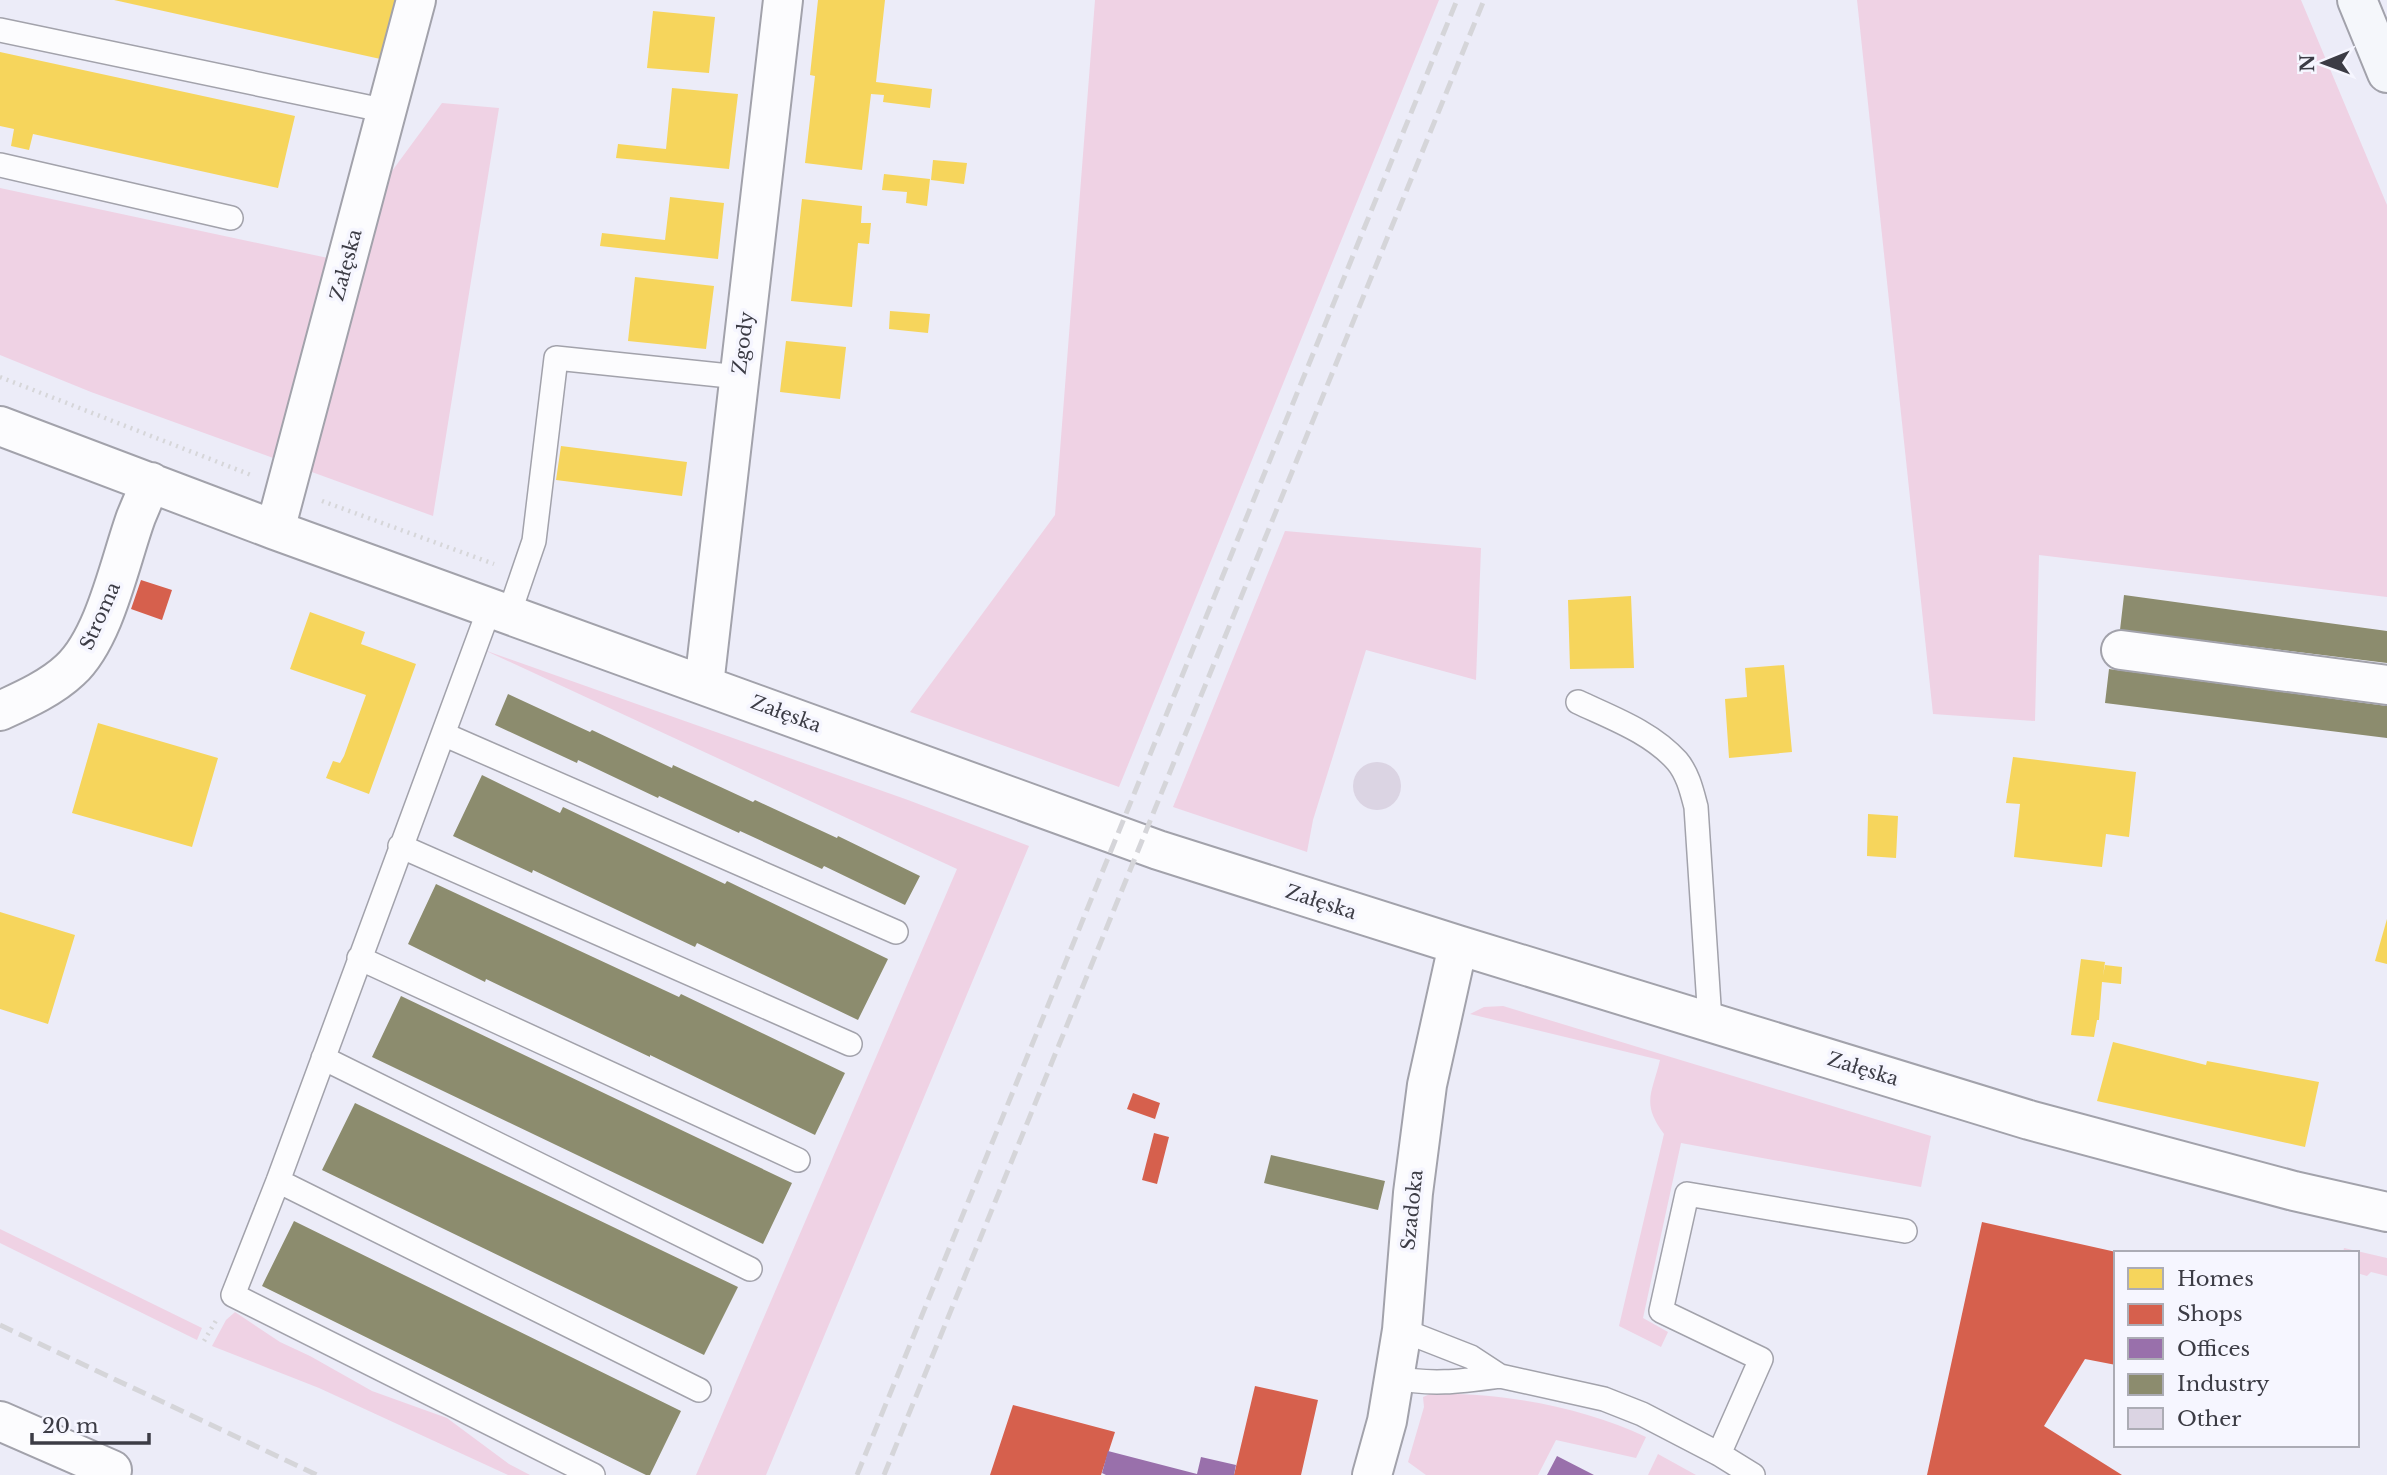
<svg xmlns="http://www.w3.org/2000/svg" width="2387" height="1475" font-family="'Libre Baskerville',serif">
	<rect width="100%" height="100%" fill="#ececf8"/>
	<!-- green -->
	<path fill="#efd2e4" d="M 1095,0 L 1439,0 L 1119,787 L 910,712 L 1055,515 Z
		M 1857,0 L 2301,0 L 2387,205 L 2387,597 L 2039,555 L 2035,721 L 1933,714 Z
		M 442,103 L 499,108 L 433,516 L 91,392 L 0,355 L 0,188 L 328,258 Z
		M 1285,531 L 1481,548 L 1476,680 L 1366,650 L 1313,820 L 1307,852 L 1173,807 Z
		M 484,650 L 908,800 L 1029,846 L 766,1475 L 696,1475 L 957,869 Z
		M 1503,1006 L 1931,1136 L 1921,1187 L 1681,1143 L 1643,1318 L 1668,1332 L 1661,1347 L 1619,1326 L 1664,1134 C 1641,1103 1652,1094 1660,1060 L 1470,1014 L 1484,1007 Z
		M 0,1229 L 202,1328 L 197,1340 L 0,1243 Z
		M 2344,1248 L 2387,1258 L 2387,1276 L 2371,1272 L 2367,1276 L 2357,1273 L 2357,1253 L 2343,1253 Z
		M 235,1312 L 280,1342 L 310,1356 L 372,1391 L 447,1418 L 509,1464 L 530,1475 L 508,1475 L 319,1388 L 212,1346 L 226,1320 Z
		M 1430,1394 C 1500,1392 1583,1407 1646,1437 L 1636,1458 L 1556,1440 L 1538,1475 L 1426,1475 L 1408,1462 L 1424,1407 L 1423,1397 Z
		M 1658,1454 L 1696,1475 L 1648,1475 Z"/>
	<!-- homes -->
	<path fill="#f6d55c" d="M 114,0 L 398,0 L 385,60 Z
		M 818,0 L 885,0 L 876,82 L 932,89 L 930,108 L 883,102 L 884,95 L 871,94 L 862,170 L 805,163 L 815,76 L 810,75 Z
		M 653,11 L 715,17 L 709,73 L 647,68 Z
		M 0,52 L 295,116 L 278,188 L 33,134 L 29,150 L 11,146 L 14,129 L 0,126 Z
		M 672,88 L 738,94 L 729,169 L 616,158 L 618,144 L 666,149 Z
		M 933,160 L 967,163 L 964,184 L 931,180 Z
		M 884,174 L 930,179 L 927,206 L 906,203 L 907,192 L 882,190 Z
		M 670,197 L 724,203 L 718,259 L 600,246 L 602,233 L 665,240 Z
		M 802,199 L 862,206 L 861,223 L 871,223 L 869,244 L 858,243 L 852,307 L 791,301 Z
		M 635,277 L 714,286 L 706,349 L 628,341 Z
		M 890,311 L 930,314 L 928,333 L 889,329 Z
		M 786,341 L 846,347 L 840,399 L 780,392 Z
		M 561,446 L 687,462 L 682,496 L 556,480 Z
		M 1631,596 L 1634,668 L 1570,669 L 1568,600 Z
		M 310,612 L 365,632 L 361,644 L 416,664 L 369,794 L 326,778 L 333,761 L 340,763 L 344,756 L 366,695 L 290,669 Z
		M 1784,665 L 1792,752 L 1729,758 L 1725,699 L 1747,697 L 1745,668 Z
		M 98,723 L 218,758 L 192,847 L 72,813 Z
		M 2013,757 L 2136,772 L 2129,837 L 2106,834 L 2102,867 L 2014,857 L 2020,804 L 2006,803 Z
		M 1868,814 L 1898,816 L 1896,858 L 1867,856 Z
		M 0,912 L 75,935 L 48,1024 L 0,1009 Z
		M 2387,919 L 2387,964 L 2375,961 Z
		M 2081,959 L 2105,962 L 2103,976 L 2105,965 L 2122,967 L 2121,984 L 2102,982 L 2099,1020 L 2097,1020 L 2094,1037 L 2071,1035 Z
		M 2113,1042 L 2206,1065 L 2207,1061 L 2319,1082 L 2305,1147 L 2097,1101 Z"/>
	<!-- shops -->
	<path fill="#d6604d" d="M 141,580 L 172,590 L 162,620 L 131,609 Z
		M 1133,1093 L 1160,1103 L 1155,1119 L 1127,1109 Z
		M 1154,1133 L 1169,1137 L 1157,1184 L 1142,1180 Z
		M 1982,1222 L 2116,1252 L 2116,1365 L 2085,1359 L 2044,1426 L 2122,1475 L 1927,1475 Z
		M 1255,1386 L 1318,1400 L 1301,1475 L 1234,1475 Z
		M 1013,1405 L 1115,1432 L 1101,1475 L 990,1475 Z"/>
	<!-- offices -->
	<path fill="#9970ab" d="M 1108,1451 L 1197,1474 L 1201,1457 L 1236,1465 L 1234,1475 L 1106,1475 L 1102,1473 Z
		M 1557,1456 L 1594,1475 L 1547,1475 Z"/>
	<!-- industry -->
	<path fill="#8c8c6e" d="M 2124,595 L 2387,631 L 2387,663 L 2120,630 Z
		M 2109,669 L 2387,706 L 2387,738 L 2105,703 Z
		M 508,694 L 590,732 L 592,730 L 672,768 L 673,765 L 753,802 L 755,800 L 837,838 L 838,836 L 920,876 L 905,905 L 824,866 L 822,869 L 740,831 L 739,833 L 659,796 L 658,798 L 578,760 L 577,763 L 495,725 Z
		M 482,775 L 560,813 L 563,807 L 725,884 L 727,881 L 888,959 L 858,1020 L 697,943 L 695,947 L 533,870 L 532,873 L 453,836 Z
		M 436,884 L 679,997 L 681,994 L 845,1073 L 815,1135 L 650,1055 L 650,1057 L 486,979 L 485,982 L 408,944 Z
		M 401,996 L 792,1183 L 763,1244 L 372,1057 Z
		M 355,1103 L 738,1287 L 704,1355 L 322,1170 Z
		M 1271,1155 L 1385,1181 L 1378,1210 L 1264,1183 Z
		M 294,1221 L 681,1411 L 650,1475 L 646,1475 L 262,1286 Z"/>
	<!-- building -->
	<path fill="#dbd4e3" d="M1353 786a24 24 0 1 1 48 0a24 24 0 1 1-48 0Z"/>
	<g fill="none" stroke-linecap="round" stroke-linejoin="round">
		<defs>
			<path id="lane" d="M 0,30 L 387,111
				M 0,165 L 231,218
				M 490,607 L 278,1181 L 233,1295 L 593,1475
				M 509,614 L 534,541 L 556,358 L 739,377
				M 1578,702 C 1612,718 1651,732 1677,761 C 1688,774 1692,792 1696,807 L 1710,1021
				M 443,734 L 896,932
				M 400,846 L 850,1044
				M 359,958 L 798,1160
				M 323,1058 L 750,1269
				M 278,1181 L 699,1390
				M 1402,1330 L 1471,1357 L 1500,1376 L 1604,1399 L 1642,1414 L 1719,1454 L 1753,1475
				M 1394,1377 C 1430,1386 1463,1381 1500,1376
				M 1719,1454 L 1761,1359 L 1661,1311 L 1687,1194 L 1905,1231"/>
			<path id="street" d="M 0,426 L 275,530 L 1158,850 L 1458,945 L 2029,1120 L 2294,1191 L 2387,1212
				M 275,530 L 416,0
				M 2121,650 L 2387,685
				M 704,685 L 783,0
				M 0,711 C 24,700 51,688 70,670 C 105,638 120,561 136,517 C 141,505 146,493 151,482
				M 0,1421 L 112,1470
				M 1372,1475 L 1387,1421 L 1402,1330 L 1413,1193 L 1427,1085 L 1458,945"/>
			<path id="secondary" d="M 2357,0 L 2387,73"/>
		</defs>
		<!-- lane casing -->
		<use href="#lane" stroke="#a2a2ab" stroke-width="26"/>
		<!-- street casing -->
		<use href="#street" stroke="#a2a2ab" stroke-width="42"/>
		<!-- secondary casing -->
		<use href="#secondary" stroke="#a2a2ab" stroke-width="42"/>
		<!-- path -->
		<path stroke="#d6d6d9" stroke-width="4.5" stroke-dasharray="2 5" stroke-linecap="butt" d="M 0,377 L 251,475
			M 322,501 L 494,564
			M 204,1341 L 217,1319"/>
		<!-- lane -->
		<use href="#lane" stroke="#fcfcfe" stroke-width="23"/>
		<!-- street -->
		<use href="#street" stroke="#fcfcfe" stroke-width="38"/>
		<!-- secondary -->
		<use href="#secondary" stroke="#f5f7fb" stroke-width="38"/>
		<!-- rail -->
		<path stroke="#d5d5d9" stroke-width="5" stroke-dasharray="14 7" stroke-linecap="butt" d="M 0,1325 L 317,1475
			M 857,1475 L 1457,0
			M 884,1475 L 1484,0"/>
	</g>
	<g text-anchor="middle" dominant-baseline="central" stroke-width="7" stroke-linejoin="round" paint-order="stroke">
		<!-- street labels -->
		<g font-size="19" fill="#3c3c45" stroke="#f6f6ff">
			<text transform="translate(346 265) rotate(-75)">Załęska</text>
			<text transform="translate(743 343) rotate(-83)">Zgody</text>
			<text transform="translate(100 616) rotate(-66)">Stroma</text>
			<text transform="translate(786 714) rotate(20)">Załęska</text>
			<text transform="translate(1321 902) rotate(18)">Załęska</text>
			<text transform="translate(1863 1069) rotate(17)">Załęska</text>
			<text transform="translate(1412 1210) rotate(-84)">Szadoka</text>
		</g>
	</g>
	<!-- legend -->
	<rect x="2114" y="1251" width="245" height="196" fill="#f6f6ff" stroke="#acacb5" stroke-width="2"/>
	<rect x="2128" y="1268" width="35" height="21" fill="#f6d55c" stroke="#acacb5" stroke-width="2"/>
	<text x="2177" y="1286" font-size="21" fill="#3c3c45">Homes</text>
	<rect x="2128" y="1304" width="35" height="21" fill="#d6604d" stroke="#acacb5" stroke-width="2"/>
	<text x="2177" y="1321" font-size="21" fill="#3c3c45">Shops</text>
	<rect x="2128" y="1338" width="35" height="21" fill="#9970ab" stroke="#acacb5" stroke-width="2"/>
	<text x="2177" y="1356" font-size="21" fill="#3c3c45">Offices</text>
	<rect x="2128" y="1374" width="35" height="21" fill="#8c8c6e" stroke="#acacb5" stroke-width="2"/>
	<text x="2177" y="1391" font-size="21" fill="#3c3c45">Industry</text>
	<rect x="2128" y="1408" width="35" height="21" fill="#dbd4e3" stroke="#acacb5" stroke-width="2"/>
	<text x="2177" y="1426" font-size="21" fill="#3c3c45">Other</text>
	<!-- north arrow -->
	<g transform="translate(2324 63) rotate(269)" stroke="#f6f6ff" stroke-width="5" paint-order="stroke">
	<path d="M0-5L12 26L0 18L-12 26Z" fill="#3c3c45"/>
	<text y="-10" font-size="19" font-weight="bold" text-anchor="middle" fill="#3c3c45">N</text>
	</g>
	<!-- scale -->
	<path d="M32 1433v10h117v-10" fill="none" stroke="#3c3c45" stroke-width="3.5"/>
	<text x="42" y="1433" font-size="21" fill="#3c3c45" stroke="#f6f6ff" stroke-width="5" paint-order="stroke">20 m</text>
</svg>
